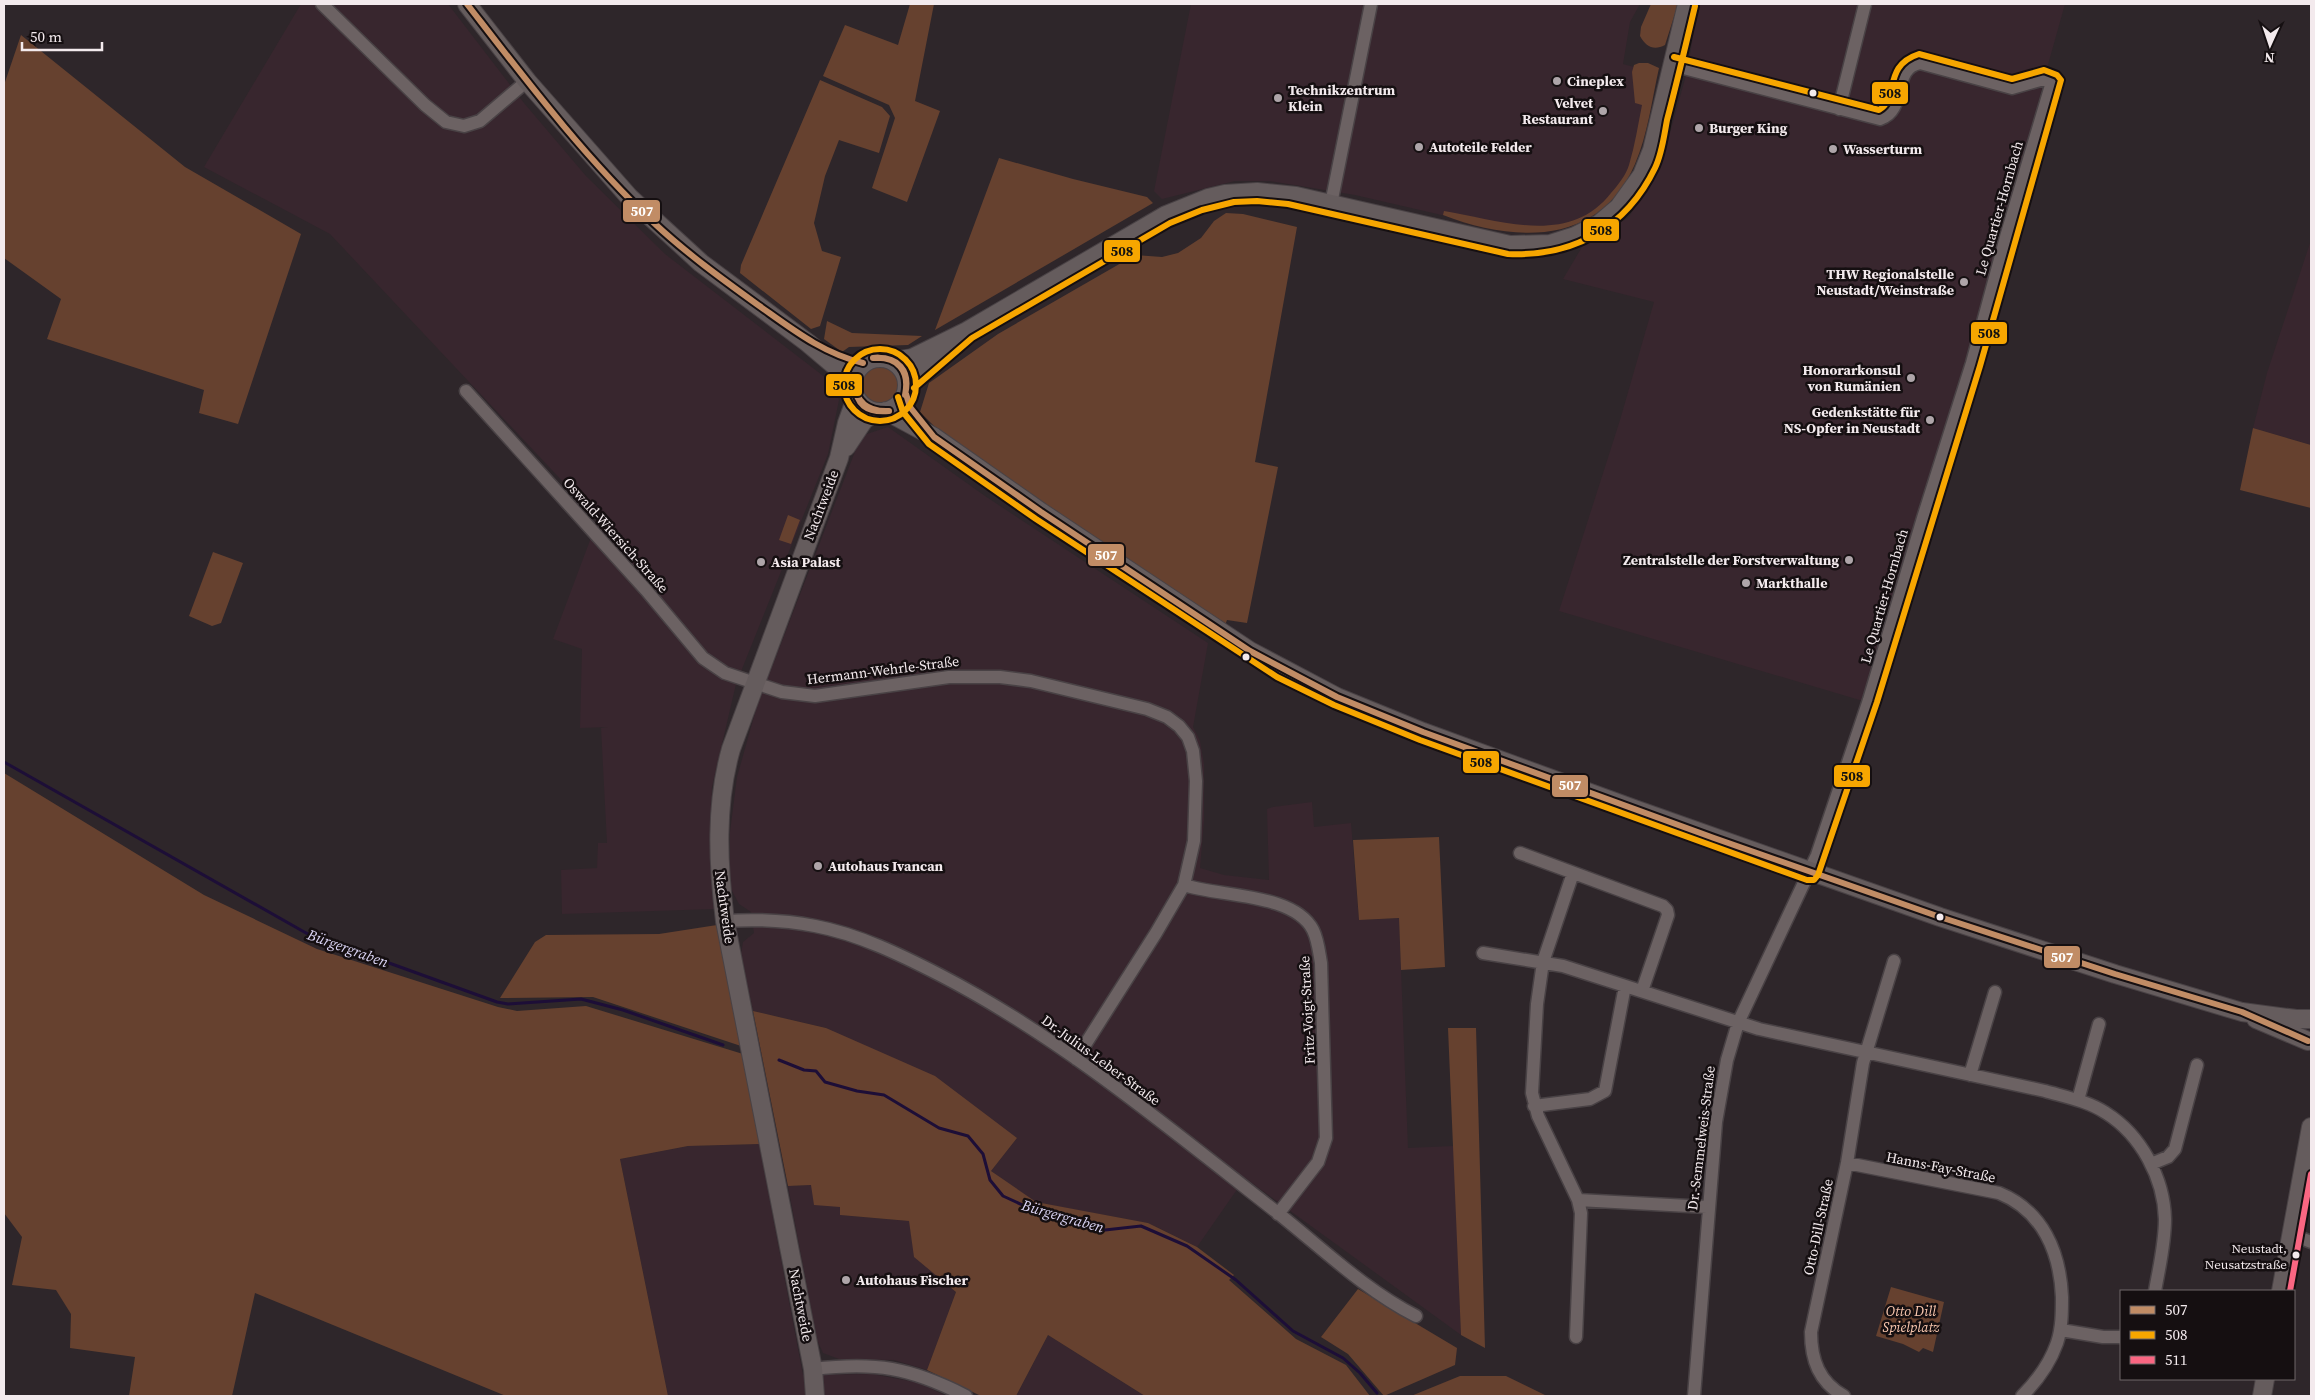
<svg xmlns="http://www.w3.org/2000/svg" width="2315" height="1400" font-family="'Source Serif 4',serif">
	<rect width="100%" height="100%" fill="#2e262a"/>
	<!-- built -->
	<path fill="#38262e" d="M 301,4 L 448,4 L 524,103 L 586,176 L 665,254 L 835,385 L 839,400 L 828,454 L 736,684 L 712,787 L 710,857 L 715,909 L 562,914 L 561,870 L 597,868 L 598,843 L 607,843 L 601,728 L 608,727 L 580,728 L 582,649 L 553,639 L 598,519 L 330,234 L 204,167 Z
		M 1191,4 L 1640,4 L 1630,22 L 1623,64 L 1653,72 L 1630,171 L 1600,209 L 1580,221 L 1554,230 L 1511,231 L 1355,195 L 1270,181 L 1235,181 L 1162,199 L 1154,191 Z
		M 1698,4 L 2065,4 L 2044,79 L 1975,371 L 1873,704 L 1559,611 L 1620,420 L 1654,302 L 1563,279 L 1582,247 L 1629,217 L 1662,162 L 1688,68 Z
		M 2311,240 L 2311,445 L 2253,428 L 2267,373 Z
		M 888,427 L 985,496 L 1208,643 L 1193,727 L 1200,741 L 1204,764 L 1204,821 L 1200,868 L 1224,875 L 1269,880 L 1267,809 L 1273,807 L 1312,802 L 1314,827 L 1351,823 L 1359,920 L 1399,918 L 1408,1148 L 1454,1146 L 1461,1335 L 1245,1178 L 1197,1247 L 1148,1223 L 1034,1202 L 991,1171 L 1017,1138 L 826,1028 L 753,1011 L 741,954 L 743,942 L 754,933 L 751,912 L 739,904 L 730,887 L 730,832 L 737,777 L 757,706 L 861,436 Z
		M 759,1144 L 803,1375 L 872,1374 L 920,1383 L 946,1396 L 668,1396 L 620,1159 L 688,1146 Z
		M 811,1185 L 841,1208 L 841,1215 L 909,1221 L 915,1257 L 956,1292 L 927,1370 L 894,1360 L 839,1359 L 823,1353 L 817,1340 L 788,1186 Z
		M 1048,1335 L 1145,1396 L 1016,1396 Z"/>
	<!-- green -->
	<path fill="#66412f" d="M 910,4 L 934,4 L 915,101 L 940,111 L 907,202 L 872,188 L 895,118 L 889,105 L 823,76 L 845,25 L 898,45 Z
		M 1651,4 L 1678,4 L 1665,45 C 1654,51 1646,47 1640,36 L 1641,27 Z
		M 21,35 L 185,167 L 301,234 L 238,424 L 199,413 L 204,390 L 47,339 L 61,299 L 4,258 L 4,85 Z
		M 1639,63 L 1648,63 L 1659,68 C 1652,99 1648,134 1635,164 C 1600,246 1515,243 1443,215 L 1444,211 C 1500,220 1569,247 1611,193 C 1618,185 1626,175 1629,165 C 1635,145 1638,125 1642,105 L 1635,103 L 1632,72 L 1634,65 Z
		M 820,80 L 882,107 L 890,116 L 879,153 L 839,140 L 825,176 L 814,223 L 822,251 L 841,257 L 820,326 L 811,329 L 740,273 L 741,265 Z
		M 999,158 L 1073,179 L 1147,197 L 1153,203 L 935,330 Z
		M 1226,213 L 1243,214 L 1297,227 L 1255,462 L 1278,467 L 1247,623 L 1227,620 L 1224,628 L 938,430 L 920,412 L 929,383 L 998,334 L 1135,255 L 1162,257 L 1178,253 L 1201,238 L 1214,221 Z
		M 827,321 L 852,333 L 922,336 L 908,345 L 849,347 L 842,352 L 824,339 Z
		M857 385a22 22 0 1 1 44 0a22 22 0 1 1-44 0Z
		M 2253,428 L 2311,445 L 2311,508 L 2240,490 Z
		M 788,515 L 800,520 L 791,544 L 779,540 Z
		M 213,552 L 243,563 L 221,623 L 212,626 L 189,616 Z
		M 4,773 L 204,895 L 317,949 L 498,1007 L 517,1011 L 586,1006 L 743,1054 L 760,1144 L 688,1146 L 620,1159 L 668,1396 L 506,1396 L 255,1293 L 232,1396 L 129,1396 L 135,1357 L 70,1348 L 71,1314 L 56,1290 L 12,1285 L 22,1237 L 4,1213 Z
		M 1439,837 L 1445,967 L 1401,970 L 1399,918 L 1359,920 L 1353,840 Z
		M 717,925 L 741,1046 L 593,997 L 500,998 L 535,942 L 546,935 L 659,934 Z
		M 753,1011 L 826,1028 L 935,1076 L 1017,1138 L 991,1171 L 1036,1202 L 1148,1223 L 1197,1247 L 1234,1275 L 1229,1280 L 1296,1339 L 1346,1365 L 1370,1396 L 1145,1396 L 1048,1335 L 1016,1396 L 981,1396 L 927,1370 L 956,1292 L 914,1257 L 909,1221 L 840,1215 L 840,1207 L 814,1205 L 811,1185 L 788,1186 Z
		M 1448,1028 L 1476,1028 L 1485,1348 L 1461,1335 Z
		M 1891,1287 L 1944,1302 L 1933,1352 L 1923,1348 L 1919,1352 L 1903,1344 L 1876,1336 Z
		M 1358,1289 L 1457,1348 L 1455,1365 L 1384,1396 L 1348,1354 L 1321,1337 Z
		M 1460,1376 L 1506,1376 L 1547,1396 L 1411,1396 Z"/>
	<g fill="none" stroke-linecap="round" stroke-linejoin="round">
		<!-- stream -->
		<path stroke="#1d0e37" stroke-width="3" d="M 4,762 L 306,933 L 497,1002 L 508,1004 L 581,999 L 623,1010 L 723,1045
			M 779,1060 L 804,1070 L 816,1071 L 825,1082 L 857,1091 L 884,1095 L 939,1128 L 968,1136 L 983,1154 L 990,1180 L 1003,1196 L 1029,1208 L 1064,1216 L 1105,1230 L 1141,1226 L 1187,1246 L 1236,1280 L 1293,1331 L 1343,1358 L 1360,1373 L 1377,1393"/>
		<defs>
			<path id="street" d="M 322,4 L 425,105 L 446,122 L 464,126 L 480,121 L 527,81
				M 1672,65 L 1880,119 C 1908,110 1891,68 1920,63 L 2012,88 L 2044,79 L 2052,82 L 2006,237 L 1972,363 L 1923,518 L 1869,700 L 1817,855 L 1738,1023 L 1727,1060 L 1716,1122 L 1694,1396
				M 1839,109 L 1865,4
				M 1331,204 L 1371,4
				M 466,391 L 646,590 L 703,658 L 725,673 L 782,692 L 815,696 L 949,677 L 1000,677 L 1031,681 L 1147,709 L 1167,717 L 1179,726 L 1188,737 L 1193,751 L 1196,781 L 1194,841 L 1184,885 L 1156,933 L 1076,1059
				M 1520,853 L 1663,906 L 1667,910 L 1668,915 L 1642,991
				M 1573,873 L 1543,962 L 1537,1004 L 1532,1093 L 1538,1116 L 1578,1200 L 1581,1213 L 1576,1337
				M 1184,885 C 1220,897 1294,893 1313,930 C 1318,940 1319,952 1321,963 L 1326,1138 L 1318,1162 L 1278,1214
				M 725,921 C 756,919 784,920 815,926 C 858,934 901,955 940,975 C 1062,1038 1170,1129 1279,1214 C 1323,1249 1365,1290 1416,1316
				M 1483,953 L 1563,966 L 1759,1029 L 2045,1091 C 2066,1097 2088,1101 2106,1113 C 2141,1135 2164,1178 2165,1219 C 2165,1244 2159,1268 2155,1291
				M 1970,1075 L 1995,992
				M 2078,1100 L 2099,1024
				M 1534,1106 L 1590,1099 L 1605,1091 L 1625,986
				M 1847,1163 L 1999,1193 C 2043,1211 2060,1252 2062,1297 C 2062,1312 2062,1328 2057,1343 C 2050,1363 2037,1381 2022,1396
				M 2151,1164 L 2168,1157 L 2175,1149 L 2197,1065
				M 1578,1200 L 1707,1207
				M 2291,1234 L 2311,1242
				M 2061,1330 L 2103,1337 L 2121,1337
				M 813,1369 C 876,1362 909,1367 966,1396
				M 1844,1396 C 1819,1382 1811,1360 1811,1332 L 1847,1163 L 1863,1063 L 1894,961"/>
			<path id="secondary" d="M 467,4 L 527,81 L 630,198 L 701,263 L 808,343 L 853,381
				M853 385a27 27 0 1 1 54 0a27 27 0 1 1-54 0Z
				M 894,361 L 912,358 L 967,331 L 1166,215 L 1208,198 L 1225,194 L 1257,192 L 1296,196 L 1510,245 L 1550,244 L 1575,236 L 1599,224 L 1619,207 L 1642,175 L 1652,150 L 1687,4
				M 907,382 L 915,373 L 944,350
				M 886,411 L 934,437 L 1041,512 L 1250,651 L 1337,697 L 1423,732 L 1634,809 L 1940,917 L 2115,974 L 2242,1012 L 2296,1019 L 2311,1019
				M 846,447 L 864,420 L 876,412
				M 2256,1019 L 2308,1041
				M 2281,1291 L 2311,1127
				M 815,1396 L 813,1369 L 725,921 C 718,864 715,805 731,749 L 839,458 L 847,423 L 856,398
				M 2262,1396 L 2265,1379"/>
		</defs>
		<!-- street casing -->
		<use href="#street" stroke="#494245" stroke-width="15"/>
		<!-- secondary casing -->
		<use href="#secondary" stroke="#494245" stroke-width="20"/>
		<!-- street -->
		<use href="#street" stroke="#6c6263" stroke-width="12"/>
		<!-- secondary -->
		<use href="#secondary" stroke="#655c5d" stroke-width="18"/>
		<defs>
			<path id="bus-1" d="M 467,4 C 526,80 584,157 654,223 C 686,253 722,279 758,305 C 792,329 822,353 863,363
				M 873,358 C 898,356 911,370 905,395
				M 873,358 C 898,356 910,371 905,395
				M 854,382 C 856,403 868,412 889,411
				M 854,382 C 856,405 866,413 889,411
				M 906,394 L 910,407 L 934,437 L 1041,512 L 1250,651 L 1337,697 L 1423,732 L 1714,838 L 1940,917 L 2115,974 L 2242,1012 L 2308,1041"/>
			<path id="bus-2" d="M844 385a36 36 0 1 1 72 0a36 36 0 1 1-72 0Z
				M 914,388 L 972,338 L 1170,223 L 1202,210 L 1234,202 L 1257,201 L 1288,204 L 1508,254 C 1573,257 1626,228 1655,168 C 1662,154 1664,136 1667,120 C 1677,82 1686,44 1695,6
				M 898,397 L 903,412 L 929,444 L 1036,519 L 1277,677 L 1334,705 L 1420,740 L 1807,880 L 1814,880 L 1818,875 L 1877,702 L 1980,366 L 2061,80 L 2057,75 L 2044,70 L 2012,79 L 1919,54 C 1882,66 1900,98 1879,110 L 1674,57"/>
			<path id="bus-3" d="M 2290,1291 L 2311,1174"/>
		</defs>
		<!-- bus-1 casing -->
		<use href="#bus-1" stroke="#150f11" stroke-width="10"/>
		<!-- bus-2 casing -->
		<use href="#bus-2" stroke="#150f11" stroke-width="10"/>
		<!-- bus-3 casing -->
		<use href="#bus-3" stroke="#150f11" stroke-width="10"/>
		<!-- bus-1 -->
		<use href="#bus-1" stroke="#c18c65" stroke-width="6"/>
		<!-- bus-2 -->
		<use href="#bus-2" stroke="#f7a600" stroke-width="6"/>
		<!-- bus-3 -->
		<use href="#bus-3" stroke="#fa6682" stroke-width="6"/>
	</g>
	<!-- markers -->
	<g fill="#aea5a9" stroke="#150f11" stroke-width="2">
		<circle cx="1557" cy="81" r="5"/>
		<circle cx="1278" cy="98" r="5"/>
		<circle cx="1603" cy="111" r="5"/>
		<circle cx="1699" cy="128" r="5"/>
		<circle cx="1419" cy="147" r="5"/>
		<circle cx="1833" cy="149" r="5"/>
		<circle cx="1964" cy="282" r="5"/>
		<circle cx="1911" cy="378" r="5"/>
		<circle cx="1930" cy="420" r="5"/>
		<circle cx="1849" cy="560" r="5"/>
		<circle cx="761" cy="562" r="5"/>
		<circle cx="1746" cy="583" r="5"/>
		<circle cx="818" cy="866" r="5"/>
		<circle cx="846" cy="1280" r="5"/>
	</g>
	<g fill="#f3eaed" stroke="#150f11" stroke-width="2">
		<circle cx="1813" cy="93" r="4.5"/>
		<circle cx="1246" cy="657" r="4.5"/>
		<circle cx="1940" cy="917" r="4.5"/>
		<circle cx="2296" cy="1255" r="4.5"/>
	</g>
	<g text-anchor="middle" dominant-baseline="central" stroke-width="5" stroke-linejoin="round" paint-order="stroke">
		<!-- bus labels -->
		<g font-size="13" fill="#f3eaed" stroke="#150f11" text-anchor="end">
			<text x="2287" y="1248">Neustadt,<tspan x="2287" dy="16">Neusatzstraße</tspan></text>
		</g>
		<!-- poi labels -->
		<g font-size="14" font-weight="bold" fill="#f3eaed" stroke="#150f11" text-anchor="start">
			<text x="1567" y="81">Cineplex</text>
			<text x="1288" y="90">Technikzentrum<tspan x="1288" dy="16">Klein</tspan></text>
			<text x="1593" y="103" text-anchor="end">Velvet<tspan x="1593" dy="16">Restaurant</tspan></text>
			<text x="1709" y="128">Burger King</text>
			<text x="1429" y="147">Autoteile Felder</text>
			<text x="1843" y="149">Wasserturm</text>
			<text x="1954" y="274" text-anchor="end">THW Regionalstelle<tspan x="1954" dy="16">Neustadt/Weinstraße</tspan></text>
			<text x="1901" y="370" text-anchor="end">Honorarkonsul<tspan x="1901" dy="16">von Rumänien</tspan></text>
			<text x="1920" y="412" text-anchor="end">Gedenkstätte für<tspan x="1920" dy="16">NS-Opfer in Neustadt</tspan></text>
			<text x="1839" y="560" text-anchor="end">Zentralstelle der Forstverwaltung</text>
			<text x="771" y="562">Asia Palast</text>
			<text x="1756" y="583">Markthalle</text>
			<text x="828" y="866">Autohaus Ivancan</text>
			<text x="856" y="1280">Autohaus Fischer</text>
		</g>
		<!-- street labels -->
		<g font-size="14" fill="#f3eaed" stroke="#150f11">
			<text transform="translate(1999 208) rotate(-74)">Le Quartier-Hornbach</text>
			<text transform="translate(821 505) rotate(-69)">Nachtweide</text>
			<text transform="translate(616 535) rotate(48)">Oswald-Wiersich-Straße</text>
			<text transform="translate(1884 596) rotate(-74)">Le Quartier-Hornbach</text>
			<text transform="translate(883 670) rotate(-7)">Hermann-Wehrle-Straße</text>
			<text transform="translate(725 907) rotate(82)">Nachtweide</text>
			<text transform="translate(1307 1010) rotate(-93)">Fritz-Voigt-Straße</text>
			<text transform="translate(1101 1060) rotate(36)">Dr.-Julius-Leber-Straße</text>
			<text transform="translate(1701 1138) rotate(-83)">Dr.-Semmelweis-Straße</text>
			<text transform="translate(1941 1167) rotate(11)">Hanns-Fay-Straße</text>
			<text transform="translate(1818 1227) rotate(-78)">Otto-Dill-Straße</text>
			<text transform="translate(801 1305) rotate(79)">Nachtweide</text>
		</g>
		<!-- park labels -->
		<g font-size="14" font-style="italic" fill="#fbc8af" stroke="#150f11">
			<text x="1911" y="1311">Otto Dill<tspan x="1911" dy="16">Spielplatz</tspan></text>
		</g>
		<!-- water labels -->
		<g font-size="15" font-style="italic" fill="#dcd6f6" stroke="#150f11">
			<text transform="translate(348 948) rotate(20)">Bürgergraben</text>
			<text transform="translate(1063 1216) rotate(16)">Bürgergraben</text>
		</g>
	</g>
	<g stroke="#150f11" stroke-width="2">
		<rect x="1871" y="81" width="38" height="24" rx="5" fill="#f7a600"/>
		<rect x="622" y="199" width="39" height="24" rx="5" fill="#c18c65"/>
		<rect x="1582" y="218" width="38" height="24" rx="5" fill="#f7a600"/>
		<rect x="1103" y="239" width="38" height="24" rx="5" fill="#f7a600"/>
		<rect x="1970" y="321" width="38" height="24" rx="5" fill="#f7a600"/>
		<rect x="825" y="373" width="38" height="24" rx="5" fill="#f7a600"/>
		<rect x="1087" y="543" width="38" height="24" rx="5" fill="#c18c65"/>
		<rect x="1462" y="750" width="38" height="24" rx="5" fill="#f7a600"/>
		<rect x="1833" y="764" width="38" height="24" rx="5" fill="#f7a600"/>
		<rect x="1551" y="774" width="38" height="24" rx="5" fill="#c18c65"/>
		<rect x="2043" y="945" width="38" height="24" rx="5" fill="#c18c65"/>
	</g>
	<g font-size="14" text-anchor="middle" font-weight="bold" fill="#fff">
		<text x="642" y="216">507</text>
		<text x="1106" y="560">507</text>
		<text x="1570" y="790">507</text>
		<text x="2062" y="962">507</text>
	</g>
	<g font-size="14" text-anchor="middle" font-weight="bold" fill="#111">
		<text x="1890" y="98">508</text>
		<text x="1601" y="235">508</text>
		<text x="1122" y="256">508</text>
		<text x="1989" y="338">508</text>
		<text x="844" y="390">508</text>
		<text x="1481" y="767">508</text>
		<text x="1852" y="781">508</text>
	</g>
	<!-- border -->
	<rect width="2315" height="1400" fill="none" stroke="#f3eaed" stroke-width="10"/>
	<!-- legend -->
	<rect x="2120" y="1290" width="175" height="90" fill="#150f11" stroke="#6e6769"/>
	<rect x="2130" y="1306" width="25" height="8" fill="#c18c65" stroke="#6e6769"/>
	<text x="2165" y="1315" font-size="15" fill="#f3eaed">507</text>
	<rect x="2130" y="1331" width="25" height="8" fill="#f7a600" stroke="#6e6769"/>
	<text x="2165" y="1340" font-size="15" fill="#f3eaed">508</text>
	<rect x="2130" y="1356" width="25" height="8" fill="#fa6682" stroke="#6e6769"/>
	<text x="2165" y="1365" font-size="15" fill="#f3eaed">511</text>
	<!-- north arrow -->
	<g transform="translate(2270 45) rotate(183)" stroke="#150f11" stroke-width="4" paint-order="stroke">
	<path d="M0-4L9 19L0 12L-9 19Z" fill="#f3eaed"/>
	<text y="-8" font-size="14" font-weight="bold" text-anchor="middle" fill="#f3eaed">N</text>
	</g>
	<!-- scale -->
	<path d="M22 42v8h80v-8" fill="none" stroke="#f3eaed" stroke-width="2.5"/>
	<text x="30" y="42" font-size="15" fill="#f3eaed" stroke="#150f11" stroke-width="4" paint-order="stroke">50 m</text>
</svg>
